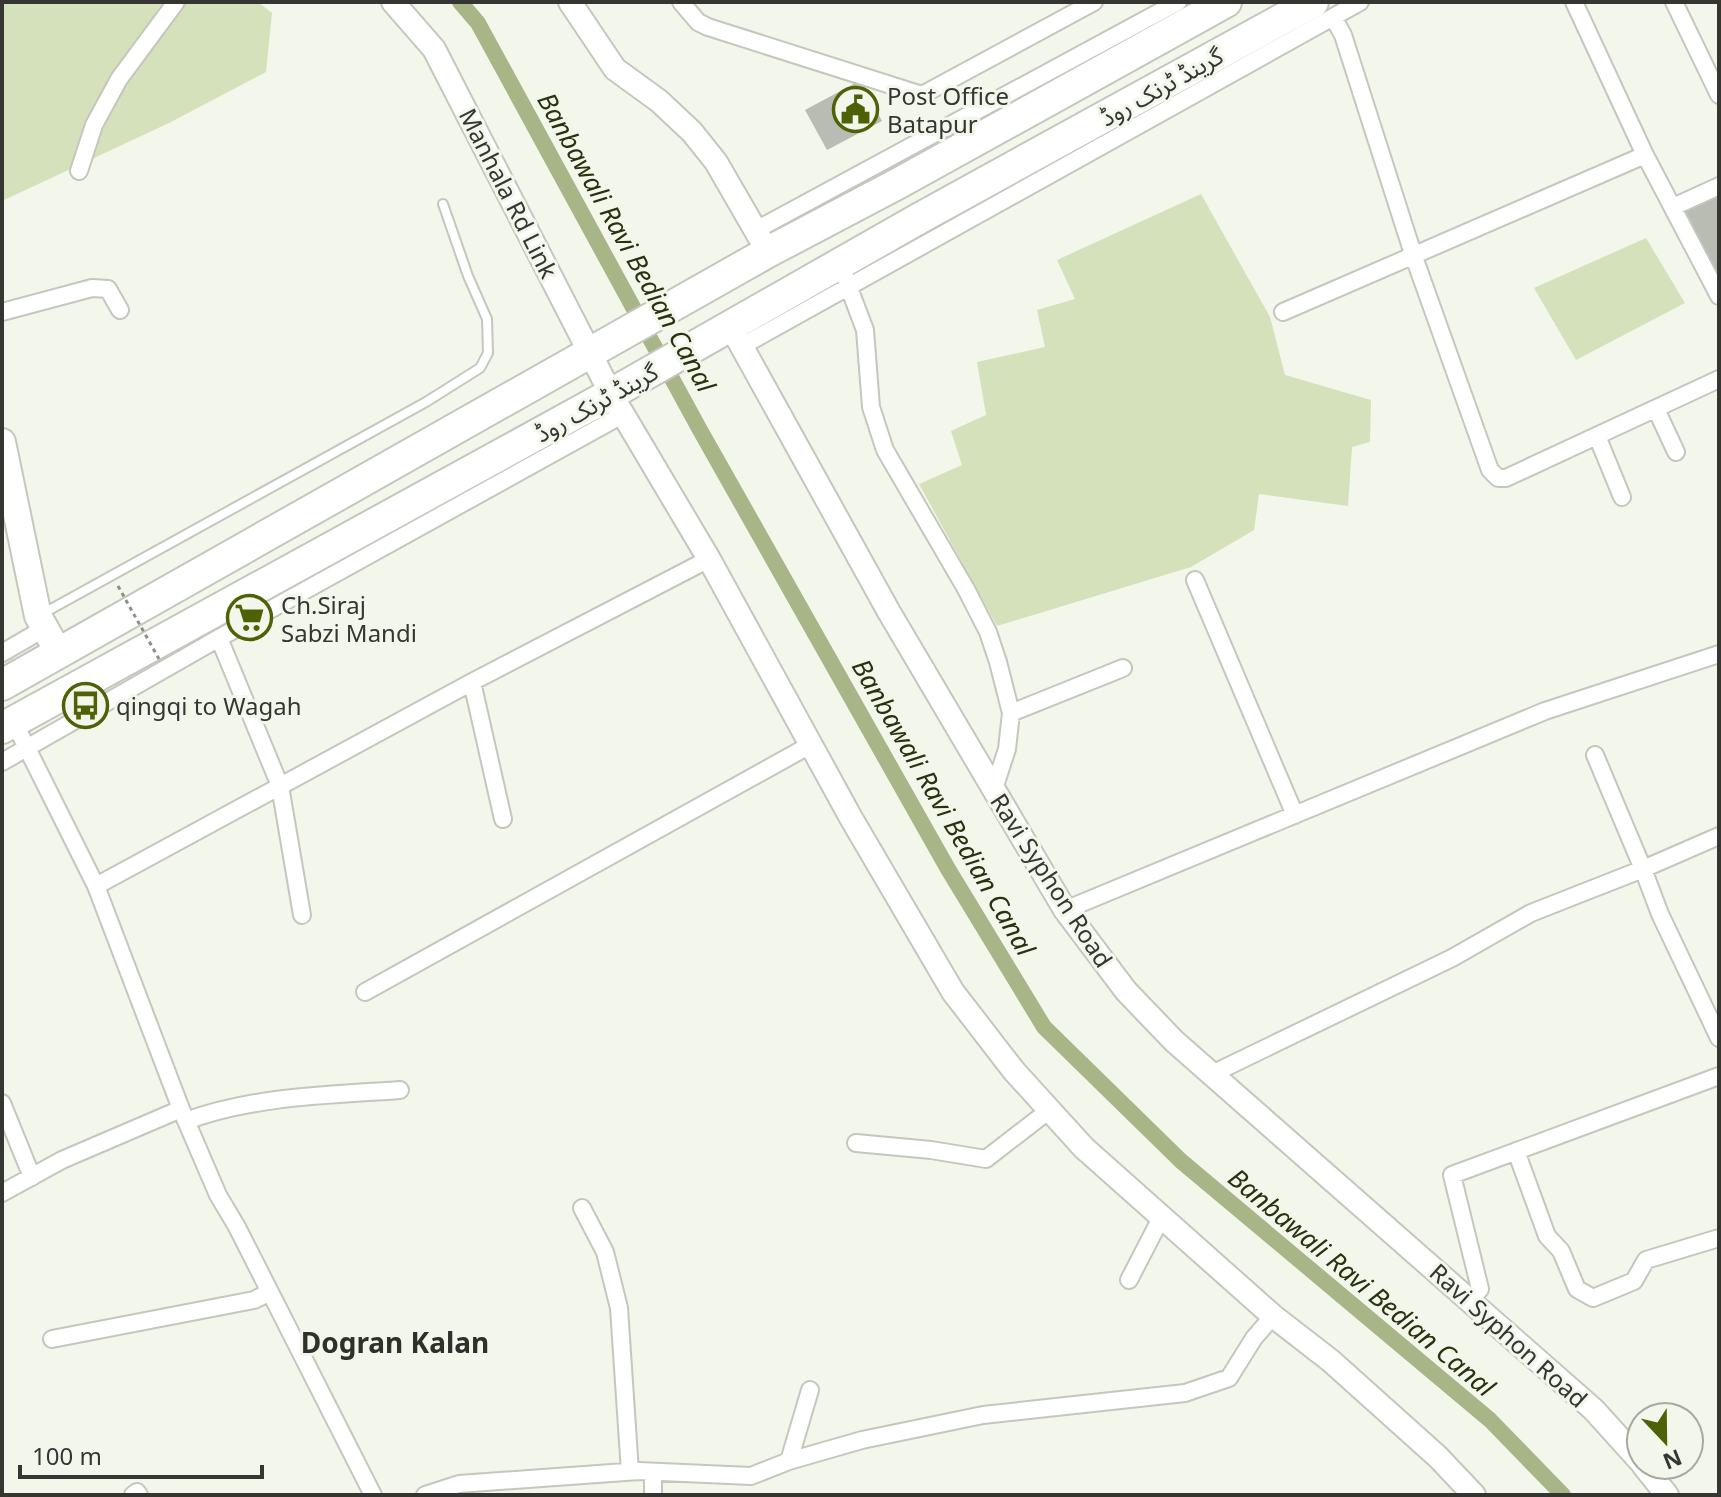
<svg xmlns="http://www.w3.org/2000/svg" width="1721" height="1497" font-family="'Noto Sans','Noto Sans Arabic',sans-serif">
	<rect width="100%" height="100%" fill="#f2f6eb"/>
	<!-- green -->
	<path fill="#d5e1bb" d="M 2,2 L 258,2 L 272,13 L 266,72 L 169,123 L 2,201 Z
		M 1201,194 L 1270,317 L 1285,375 L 1371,400 L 1370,442 L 1352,447 L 1348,506 L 1259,494 L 1254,530 L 1191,567 L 997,626 L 919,484 L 962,465 L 951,431 L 986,415 L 977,362 L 1045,347 L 1037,310 L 1075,299 L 1057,260 Z
		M 1646,238 L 1685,303 L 1576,360 L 1534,288 Z"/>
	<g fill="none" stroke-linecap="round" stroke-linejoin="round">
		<!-- canal -->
		<path stroke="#a7b587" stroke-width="16" d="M 460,2 L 478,23 L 700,430 L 948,869 L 1044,1027 L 1181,1161 L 1490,1420 L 1563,1495"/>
	</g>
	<!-- building -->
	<path fill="#b8bcb2" d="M 861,80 L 882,121 L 827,150 L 805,110 Z
		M 1719,191 L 1719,279 L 1680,207 Z"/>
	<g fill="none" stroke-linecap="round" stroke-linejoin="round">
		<defs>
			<path id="lane" d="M 42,614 L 426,402 L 480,368 L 488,353 L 487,319 L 468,276 L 443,204"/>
			<path id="street" d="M 681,2 L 698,22 L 708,27 L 922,95 L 1094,2
				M 1574,2 L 1645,155 L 1719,296
				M 1674,2 L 1719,95
				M 1333,17 L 1343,35 L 1414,257 L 1490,470 L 1498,478 L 1506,478 L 1719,379
				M 79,171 L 94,125 L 119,79 L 176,2
				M 1673,207 L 1719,186
				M 756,230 L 1178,2
				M 845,277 L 865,330 L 871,407 L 885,450 L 966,589 L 988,632 L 998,662 L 1011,713 L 1007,749 L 993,792
				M 2,312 L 92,288 L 108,289 L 120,310
				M 1283,312 L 1645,155
				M 742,346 L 1360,2
				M 1656,409 L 1676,452
				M 1597,436 L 1622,497
				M 1195,580 L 1295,815
				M 219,638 L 280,786 L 302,915
				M 2,653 L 45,628
				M 472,682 L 503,819
				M 1011,713 L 1123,668
				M 14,722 L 96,886 L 181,1109 L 218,1195 L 237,1227 L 373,1495
				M 1595,755 L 1643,869 L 1719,836
				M 2,762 L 219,638 L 624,414
				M 96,886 L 472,682 L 709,559
				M 1065,910 L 1545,711 L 1719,654
				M 365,992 L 812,744
				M 1212,1074 L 1452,958 L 1531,913 L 1643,869 L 1660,914 L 1719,1038
				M 2,1103 L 32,1177
				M 186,1121 C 254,1096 329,1095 400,1090
				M 856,1143 L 931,1150 L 986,1159 L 1048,1111
				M 1516,1151 L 1547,1236 L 1561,1251 L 1577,1289 L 1593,1298 L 1634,1281 L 1646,1260 L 1719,1238
				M 2,1193 L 62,1160 L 181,1109
				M 582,1208 L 605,1252 L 619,1308 L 630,1472
				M 1129,1280 L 1161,1218
				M 1470,1300 L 1480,1289 L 1452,1175 L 1719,1076
				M 52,1339 L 254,1300 L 270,1292
				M 789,1461 L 810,1390
				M 653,1472 L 653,1495
				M 133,1495 L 137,1492 L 139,1495
				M 425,1495 L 459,1484 L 639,1471 L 751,1476 L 789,1461 L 862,1440 L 983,1415 L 1185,1393 L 1229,1378 L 1254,1338 L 1273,1316"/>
			<path id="secondary" d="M 393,2 L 434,49 L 611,394 L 709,559 L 851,818 L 953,992 L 1014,1071 L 1084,1148 L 1273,1316 L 1331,1361 L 1438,1457 L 1474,1495
				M 570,2 L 615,69 L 659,101 L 692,132 L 716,162 L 768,252
				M 731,327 L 889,612 L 1065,910 L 1126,991 L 1174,1041 L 1594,1410 L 1641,1462
				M 1643,1465 L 1667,1495"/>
			<path id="primary" d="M 2,442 L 38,616 L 59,653"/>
			<path id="highway" d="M 2,685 L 768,252 L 899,183 L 1226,2
				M 2,728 L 611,394 L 920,218 L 1313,2"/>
		</defs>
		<!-- lane casing -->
		<use href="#lane" stroke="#c4c7bd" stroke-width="12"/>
		<!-- street casing -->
		<use href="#street" stroke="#c4c7bd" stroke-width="20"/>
		<!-- secondary casing -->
		<use href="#secondary" stroke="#c4c7bd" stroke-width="26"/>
		<!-- primary casing -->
		<use href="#primary" stroke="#c4c7bd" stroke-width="30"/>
		<!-- highway casing -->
		<use href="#highway" stroke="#c4c7bd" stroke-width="34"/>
		<!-- lane -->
		<use href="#lane" stroke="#fff" stroke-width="8"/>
		<!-- street -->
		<use href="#street" stroke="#fff" stroke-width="16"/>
		<!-- secondary -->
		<use href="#secondary" stroke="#fff" stroke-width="22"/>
		<!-- primary -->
		<use href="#primary" stroke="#fff" stroke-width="26"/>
		<!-- highway -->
		<use href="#highway" stroke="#fff" stroke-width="30"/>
		<!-- path-bridge -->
		<path stroke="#8c8f88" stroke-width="3" stroke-dasharray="4 4" stroke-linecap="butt" d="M 118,586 L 159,659"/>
	</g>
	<!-- icons -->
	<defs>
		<symbol id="civic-ring" viewBox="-11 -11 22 22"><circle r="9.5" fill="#f2f6eb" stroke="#4f6107" stroke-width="1.5"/><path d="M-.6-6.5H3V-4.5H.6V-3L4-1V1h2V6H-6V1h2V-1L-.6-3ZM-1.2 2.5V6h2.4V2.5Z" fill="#4f6107"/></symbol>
		<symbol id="supermarket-ring" viewBox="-11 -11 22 22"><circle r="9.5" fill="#f2f6eb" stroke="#4f6107" stroke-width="1.5"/><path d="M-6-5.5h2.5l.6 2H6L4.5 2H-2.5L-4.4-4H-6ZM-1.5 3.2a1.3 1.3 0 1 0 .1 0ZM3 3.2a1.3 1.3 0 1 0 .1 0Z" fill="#4f6107"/></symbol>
		<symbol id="bus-ring" viewBox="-11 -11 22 22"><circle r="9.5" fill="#f2f6eb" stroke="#4f6107" stroke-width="1.5"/><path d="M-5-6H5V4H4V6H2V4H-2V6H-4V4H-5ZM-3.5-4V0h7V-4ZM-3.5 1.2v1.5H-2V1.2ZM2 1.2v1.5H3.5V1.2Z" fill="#4f6107"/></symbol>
	</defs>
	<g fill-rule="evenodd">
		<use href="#civic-ring" x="830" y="84" width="51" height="51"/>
		<use href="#supermarket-ring" x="224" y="592" width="51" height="51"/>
		<use href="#bus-ring" x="60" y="680" width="51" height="51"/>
	</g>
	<g text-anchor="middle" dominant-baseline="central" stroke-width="6" stroke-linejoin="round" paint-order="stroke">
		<!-- street labels -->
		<g font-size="24" fill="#353632" stroke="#f2f6eb">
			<text transform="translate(1161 86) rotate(-29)">گرینڈ ٹرنک روڈ</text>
			<text transform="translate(509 193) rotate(63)">Manhala Rd Link</text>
			<text transform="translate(596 402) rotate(-29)">گرینڈ ٹرنک روڈ</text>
			<text transform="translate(1052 880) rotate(57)">Ravi Syphon Road</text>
			<text transform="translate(1509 1335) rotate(42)">Ravi Syphon Road</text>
		</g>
		<!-- poi labels -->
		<g font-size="24" fill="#353632" stroke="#f2f6eb" text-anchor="start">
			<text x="887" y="95">Post Office<tspan x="887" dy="28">Batapur</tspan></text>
			<text x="281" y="604">Ch.Siraj<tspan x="281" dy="28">Sabzi Mandi</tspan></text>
			<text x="116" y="705">qingqi to Wagah</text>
		</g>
		<!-- water labels -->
		<g font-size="26" font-style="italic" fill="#29320e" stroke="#f2f6eb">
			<text transform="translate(627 242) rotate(61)">Banbawali Ravi Bedian Canal</text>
			<text transform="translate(944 807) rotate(60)">Banbawali Ravi Bedian Canal</text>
			<text transform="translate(1362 1282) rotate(40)">Banbawali Ravi Bedian Canal</text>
		</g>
		<!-- quarter labels -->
		<g font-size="28" font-weight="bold" fill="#2e3129" stroke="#f2f6eb">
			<text x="395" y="1342">Dogran Kalan</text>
		</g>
	</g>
	<!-- border -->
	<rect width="1721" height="1497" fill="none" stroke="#353632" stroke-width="8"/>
	<!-- north arrow -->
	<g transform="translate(1665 1441) rotate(158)"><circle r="38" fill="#f2f6eb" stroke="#a6a9a1" stroke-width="2"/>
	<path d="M0-6L14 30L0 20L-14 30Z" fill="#4f6107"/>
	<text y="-12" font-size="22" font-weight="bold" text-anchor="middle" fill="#353632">N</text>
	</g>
	<!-- scale -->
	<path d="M20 1465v12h242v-12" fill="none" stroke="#353632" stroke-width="4"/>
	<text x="32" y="1465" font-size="24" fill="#353632" stroke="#f2f6eb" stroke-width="6" paint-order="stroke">100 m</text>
</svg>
